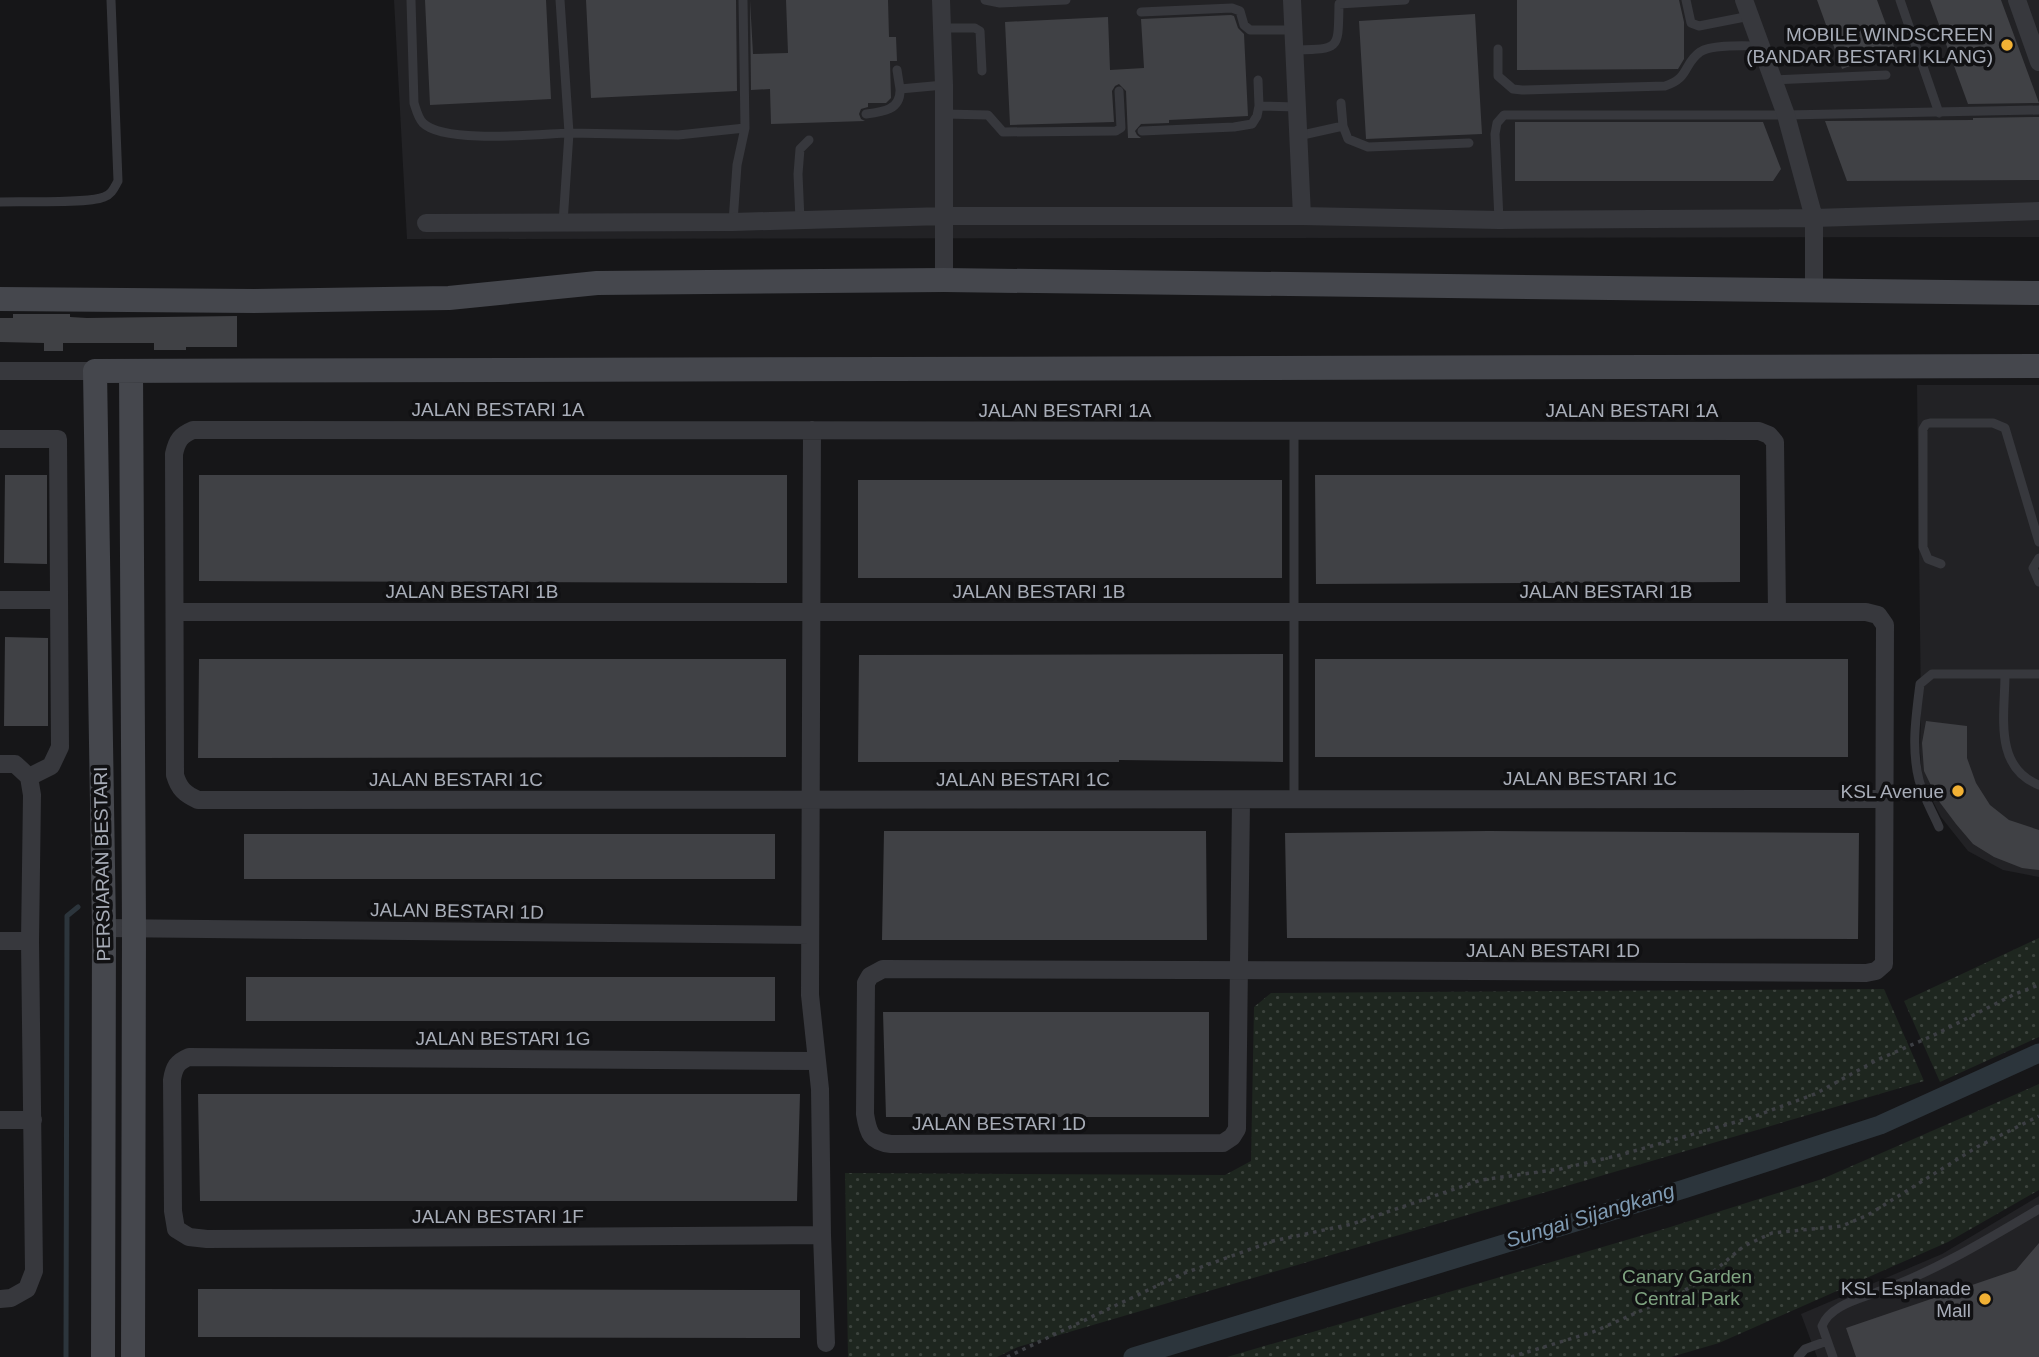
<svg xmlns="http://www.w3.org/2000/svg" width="2039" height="1357" font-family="Helvetica,sans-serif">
	<defs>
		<pattern id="grass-dots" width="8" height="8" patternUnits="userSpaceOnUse" patternTransform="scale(1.75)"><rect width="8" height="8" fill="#1e261f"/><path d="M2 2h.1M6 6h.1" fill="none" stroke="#3c433d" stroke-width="1.8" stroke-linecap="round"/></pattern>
	</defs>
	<rect width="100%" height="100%" fill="#161618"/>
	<!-- built -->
	<path fill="#222225" d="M 394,0 L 2039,0 L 2039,237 L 407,239 Z
		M 1917,385 L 2039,385 L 2039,877 L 2003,870 L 1968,851 L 1941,817 L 1922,780 L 1920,750 L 1921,710 Z
		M 2039,1196 L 2039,1357 L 1817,1357 L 1801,1314 L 1942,1254 Z"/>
	<!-- grass -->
	<path fill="url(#grass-dots)" d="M 2039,938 L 2039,1037 L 1940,1082 L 1904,1001 Z
		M 1884,989 L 1924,1081 L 1018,1347 L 997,1357 L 848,1357 L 845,1173 L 1225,1175 L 1251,1161 L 1254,1007 L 1271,993 Z
		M 2039,1084 L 2039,1190 L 1948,1242 L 1719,1343 L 1671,1357 L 1227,1357 L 1664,1229 L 1822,1179 Z"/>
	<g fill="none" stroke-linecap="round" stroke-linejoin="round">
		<!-- stream -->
		<path stroke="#2c353c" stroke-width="5" d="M 66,1357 L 67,916 L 78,907"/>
		<!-- canal -->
		<path stroke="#2c353c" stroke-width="19" d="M 1133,1357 L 1684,1189 L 1880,1125 L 2039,1053"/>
	</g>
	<!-- building -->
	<path fill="#404145" d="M 425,0 L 546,0 L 551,99 L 430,105 Z
		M 586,0 L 736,0 L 737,91 L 591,98 Z
		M 750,0 L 753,54 L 788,53 L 786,0 L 888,0 L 889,37 L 896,37 L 897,61 L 890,61 L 891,98 L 886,103 L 868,103 L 868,107 L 861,109 L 859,114 L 861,119 L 865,121 L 771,124 L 770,89 L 751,90 Z
		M 1517,0 L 1679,0 L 1684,22 L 1684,59 L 1678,69 L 1517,70 Z
		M 1817,0 L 1877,0 L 1895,49 L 1842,69 Z
		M 1930,0 L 2001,0 L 2039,103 L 1968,104 Z
		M 1475,14 L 1482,134 L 1366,139 L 1359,21 Z
		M 1231,15 L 1234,16 L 1238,28 L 1244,34 L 1248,116 L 1169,120 L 1169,123 L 1141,124 L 1135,131 L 1137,135 L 1141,138 L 1128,138 L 1126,91 L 1119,84 L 1115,86 L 1112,91 L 1114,122 L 1010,125 L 1005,22 L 1108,17 L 1110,70 L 1144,68 L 1141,19 Z
		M 2039,117 L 2039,180 L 1847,181 L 1825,121 L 1973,120 L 1973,118 Z
		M 1515,122 L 1763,122 L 1781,169 L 1773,181 L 1515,181 Z
		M 13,314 L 70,314 L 70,317 L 87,318 L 237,316 L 237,347 L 186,347 L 186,350 L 154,350 L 154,343 L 63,343 L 63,351 L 44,351 L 44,343 L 0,342 L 0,318 L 13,318 Z
		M 5,475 L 47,475 L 47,564 L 4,563 Z
		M 199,475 L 787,475 L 787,583 L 199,581 Z
		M 1315,475 L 1740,475 L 1740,582 L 1316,584 Z
		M 858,480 L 1282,480 L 1282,578 L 858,578 Z
		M 5,637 L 48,638 L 48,726 L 4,726 Z
		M 1283,654 L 1283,762 L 1119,760 L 1119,762 L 858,762 L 859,655 Z
		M 199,659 L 786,659 L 786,757 L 198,758 Z
		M 1315,659 L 1848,659 L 1848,757 L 1315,757 Z
		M 1926,721 L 1967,726 L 1967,758 L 1976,783 L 1990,805 L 2009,820 L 2039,830 L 2039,870 L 2022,868 L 1994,857 L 1973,844 L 1956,824 L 1938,800 L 1924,771 L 1922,743 Z
		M 884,831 L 1206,831 L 1207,940 L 882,940 Z
		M 1489,831 L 1859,833 L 1858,939 L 1287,938 L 1285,833 Z
		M 244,834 L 775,834 L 775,879 L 244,879 Z
		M 246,977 L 775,977 L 775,1021 L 246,1021 Z
		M 883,1012 L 1209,1012 L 1209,1117 L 886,1117 Z
		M 198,1094 L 800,1094 L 797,1201 L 200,1201 Z
		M 2039,1243 L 2039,1357 L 1856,1357 L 1846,1328 L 2016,1270 Z
		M 198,1289 L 800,1290 L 800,1338 L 198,1337 Z"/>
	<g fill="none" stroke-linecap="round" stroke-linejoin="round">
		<!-- path -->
		<path stroke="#3d3f44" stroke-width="3.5" stroke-dasharray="3.5 5" stroke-linecap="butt" d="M 1007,1357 L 1182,1274 L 1273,1241 L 1352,1224 L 1481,1180 L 1560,1169 L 1620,1155 L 1750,1118 L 1815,1094 L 1877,1060 L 1932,1036 L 2015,994 L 2039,985
			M 1511,1357 L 1593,1332 L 1674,1296 L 1702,1281 L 1744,1246 L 1772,1233 L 1842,1226 L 1868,1215 L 1977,1147 L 2039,1116"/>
		<!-- lane -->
		<path stroke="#37383d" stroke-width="9" d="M 411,0 L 414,103 C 416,109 418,118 423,123 C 444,144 539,134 569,133 L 560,0
			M 743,0 L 745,128
			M 985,0 L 1000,3 L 1066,0
			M 1686,0 L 1691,23 L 1699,26 L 1750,16
			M 1900,0 L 1939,113
			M 1141,12 L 1232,8 L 1240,11 L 1244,25 L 1250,30 L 1293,30
			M 942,28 L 975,28 L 980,31 L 982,71
			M 1498,49 L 1498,76 L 1513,89 L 1522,90 L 1665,86 C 1690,78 1683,64 1700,52 C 1712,44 1746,46 1761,46
			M 1294,50 C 1341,49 1338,50 1339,4 L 1405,0
			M 897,70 L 900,89 L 944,85
			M 1258,80 L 1259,106
			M 1773,80 L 1886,75
			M 866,114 C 883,112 901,110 900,89
			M 944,114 L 988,115 L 1003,132 L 1116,131 L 1121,128 L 1119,91
			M 1343,126 L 1348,139 L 1368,147 L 1469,143
			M 1142,131 L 1234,127 L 1252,124 L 1257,116 L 1259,106 L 1297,107
			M 1298,136 L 1343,126 L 1341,103
			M 0,202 C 22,201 87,204 104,197 C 112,194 114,188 118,181 L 111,0
			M 800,220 L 798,174 L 800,149 L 809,140
			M 1499,220 L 1495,134 L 1497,123 L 1504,115 L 1786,115 L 2039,110
			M 563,223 L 569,133 L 678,135 L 745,128 L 737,165 L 733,222
			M 2039,558 L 2033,568 L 2039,582
			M 1941,564 L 1928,559 L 1923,547 L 1923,429 L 1926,424 L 1930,423 L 1993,423 L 2005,428 L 2039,542
			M 2005,674 C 2005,714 1993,767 2039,785
			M 1294,800 L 1294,431
			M 1939,827 C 1932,811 1923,796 1919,780 C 1911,748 1916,716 1920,684 L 1932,674 L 2039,674
			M 1798,1357 L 1805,1349 L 1827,1341
			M 1833,1357 L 1822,1326 C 1830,1305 1860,1299 1880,1291 C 1936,1271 1988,1239 2039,1209"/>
		<!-- street -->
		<path stroke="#37383d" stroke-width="18" d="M 941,0 L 944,85 L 944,280
			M 1292,0 L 1302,216
			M 1744,0 L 1786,115 L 1814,218 L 1814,290
			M 2017,0 L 2039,62
			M 426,223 L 733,222 L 944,216 L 1302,216 L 1499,220 L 1814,218 L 2039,211
			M 0,371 L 95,371
			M 812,430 L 810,995 L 820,1089 L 822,1235 L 826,1343
			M 0,439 L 58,439 L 60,747 L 51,766 L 29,777
			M 0,600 L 59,600
			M 176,612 L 1866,612 L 1878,615 L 1885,625 L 1884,964 L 1876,971 L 1866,973 C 1538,971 1211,970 883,969 L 870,976 L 866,983 L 865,1114 C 868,1133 871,1142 891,1144 L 1223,1143 L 1232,1137 L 1237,1129 L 1241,800
			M 1777,612 L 1775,442 L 1769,435 L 1759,431 L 193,430 C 181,435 177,440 174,454 L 175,775 C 179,789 185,794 198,800 L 1884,799
			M 0,764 L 15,764 L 29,777
			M 104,928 L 810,935
			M 0,941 L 30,941
			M 817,1061 L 189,1057 C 177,1062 174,1067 172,1080 L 173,1211 L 176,1229 L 189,1237 L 207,1239 L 822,1235
			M 0,1120 L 33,1120
			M 0,1299 L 11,1298 L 27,1289 L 34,1271 L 30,941 L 32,795 L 29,777"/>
		<!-- secondary -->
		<path stroke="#45474d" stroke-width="24" d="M 0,299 L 254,301 L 449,298 L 597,283 L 944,280 L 2039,293
			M 131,371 L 134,929 L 133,1357
			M 103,1357 L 104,928 L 95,371 L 2039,366"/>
	</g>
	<!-- markers -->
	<g fill="#f2b134" stroke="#111113" stroke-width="2.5">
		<circle cx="2007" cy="45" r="7"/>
		<circle cx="1958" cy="791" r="7"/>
		<circle cx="1985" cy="1299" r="7"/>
	</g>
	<g text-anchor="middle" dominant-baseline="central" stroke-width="7" stroke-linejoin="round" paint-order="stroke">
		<!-- poi labels -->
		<g font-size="19" fill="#a8adb8" stroke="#111113" text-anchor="end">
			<text x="1993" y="34">MOBILE WINDSCREEN<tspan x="1993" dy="22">(BANDAR BESTARI KLANG)</tspan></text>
			<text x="1944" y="791">KSL Avenue</text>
			<text x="1971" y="1288">KSL Esplanade<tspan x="1971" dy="22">Mall</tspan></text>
		</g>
		<!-- street labels -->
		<g font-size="19" fill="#a8adb8" stroke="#111113">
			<text x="498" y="409">JALAN BESTARI 1A</text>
			<text x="1065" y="410">JALAN BESTARI 1A</text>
			<text x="1632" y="410">JALAN BESTARI 1A</text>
			<text x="472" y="591">JALAN BESTARI 1B</text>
			<text x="1039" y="591">JALAN BESTARI 1B</text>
			<text x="1606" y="591">JALAN BESTARI 1B</text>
			<text x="1590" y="778">JALAN BESTARI 1C</text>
			<text x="456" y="779">JALAN BESTARI 1C</text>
			<text x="1023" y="779">JALAN BESTARI 1C</text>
			<text transform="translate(102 864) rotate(-91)">PERSIARAN BESTARI</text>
			<text transform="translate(457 911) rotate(1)">JALAN BESTARI 1D</text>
			<text x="1553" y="950">JALAN BESTARI 1D</text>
			<text x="503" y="1038">JALAN BESTARI 1G</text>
			<text x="999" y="1123">JALAN BESTARI 1D</text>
			<text x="498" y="1216">JALAN BESTARI 1F</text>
		</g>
		<!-- park labels -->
		<g font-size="19" fill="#7fa381" stroke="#111113">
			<text x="1687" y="1276">Canary Garden<tspan x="1687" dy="22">Central Park</tspan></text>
		</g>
		<!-- water labels -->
		<g font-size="21" font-style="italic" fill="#7f9bb3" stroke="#111113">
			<text transform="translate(1590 1215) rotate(-17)">Sungai Sijangkang</text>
		</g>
	</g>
</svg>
